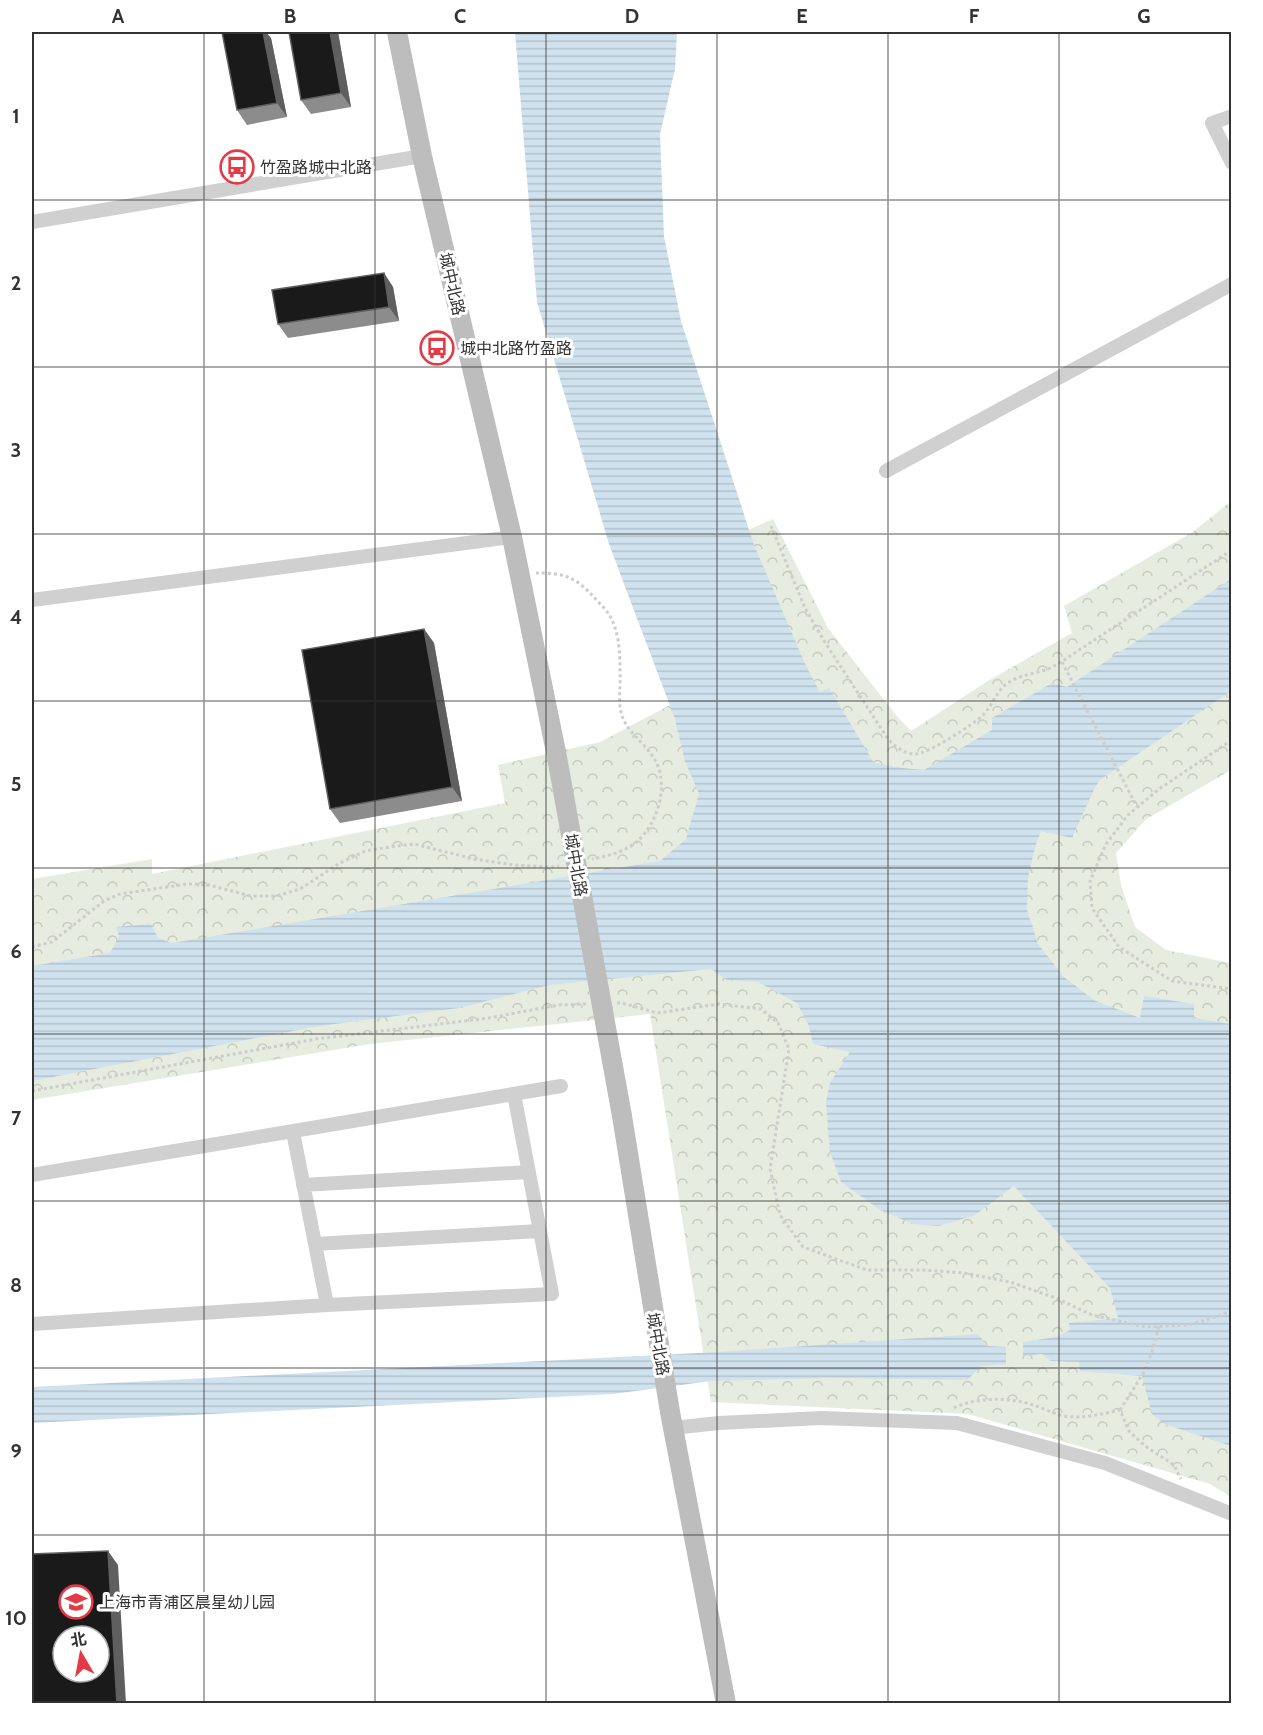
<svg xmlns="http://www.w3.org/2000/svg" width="1263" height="1735" font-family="Cabin,'Noto Sans SC',sans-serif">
	<defs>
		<pattern id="forest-crowns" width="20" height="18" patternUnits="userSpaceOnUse" patternTransform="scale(1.5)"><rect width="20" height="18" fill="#e6ecdf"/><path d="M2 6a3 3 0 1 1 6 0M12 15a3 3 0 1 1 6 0" fill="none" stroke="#c6cbc0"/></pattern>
		<pattern id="water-rules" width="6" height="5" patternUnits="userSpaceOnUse" patternTransform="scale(1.5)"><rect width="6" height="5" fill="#cfe2ee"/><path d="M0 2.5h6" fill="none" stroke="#b2c2cd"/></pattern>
	</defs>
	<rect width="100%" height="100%" fill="#fff"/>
	<!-- forest -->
	<path fill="url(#forest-crowns)" d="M 1231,501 L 1231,770 L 1145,820 L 1116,853 L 1121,885 L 1135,927 L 1166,950 L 1231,963 L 1231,1497 L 1210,1484 L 968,1414 L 711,1402 L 650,1014 L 370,1044 L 32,1100 L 32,879 L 152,859 L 152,874 L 505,803 L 498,765 L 600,742 L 670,705 L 624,584 L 773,519 L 828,628 L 895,714 L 911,731 L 988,681 L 1072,633 L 1064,606 L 1193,532 Z"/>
	<!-- water -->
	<path fill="url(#water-rules)" d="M 515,32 L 677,32 L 675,69 L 660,134 L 664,236 L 681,321 L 754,545 L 806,666 L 820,692 L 829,688 L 874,763 L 902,768 L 924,770 L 992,730 L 992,718 L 1052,683 L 1067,687 L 1231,579 L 1231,691 L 1101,779 L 1095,787 L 1072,838 L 1041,831 L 1035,847 L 1028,878 L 1027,910 L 1038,944 L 1064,977 L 1094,1000 L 1140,1018 L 1144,996 L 1194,1004 L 1194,1018 L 1231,1024 L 1231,1446 L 1164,1424 L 1152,1414 L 1142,1376 L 1080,1371 L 1079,1362 L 1051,1361 L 1042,1354 L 1023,1356 L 1023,1342 L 1056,1337 L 1070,1330 L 1069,1323 L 1118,1318 L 1110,1288 L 1014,1186 L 975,1215 L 939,1226 L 913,1224 L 880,1210 L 841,1182 L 830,1152 L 826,1102 L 830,1083 L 850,1052 L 813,1044 L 809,1026 L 797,1003 L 758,982 L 727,980 L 711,969 L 549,985 L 459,1008 L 319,1026 L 32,1081 L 32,966 L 110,953 L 119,936 L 116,927 L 151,924 L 158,938 L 172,943 L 660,861 L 686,839 L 699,794 L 685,761 L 674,716 L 609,544 L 537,302 Z
		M 978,1334 L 987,1346 L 1006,1347 L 1006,1364 L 982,1366 L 967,1380 L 827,1378 L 711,1381 L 613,1394 L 32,1423 L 32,1387 L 717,1352 Z"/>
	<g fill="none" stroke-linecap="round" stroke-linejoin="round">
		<!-- path -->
		<path stroke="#cdcdcd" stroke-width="3" stroke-dasharray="3 3" stroke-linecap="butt" d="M 771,526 L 805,608 L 826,644 L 888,739 C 896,747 904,754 915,754 C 928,754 974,724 983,715 C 992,706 995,694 1005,685 C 1017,675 1034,674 1048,669 C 1059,664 1067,658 1076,652 L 1232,550
			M 536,573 C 547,573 561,573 572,579 C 579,582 587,590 593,596 C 598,602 604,607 608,613 C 619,629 620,652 620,671 C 621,684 618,699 621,712 C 625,732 646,743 655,760 C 670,786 657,826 635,843 C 622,853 607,856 592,859
			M 1062,662 L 1137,807
			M 1232,740 L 1159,789 L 1128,815 L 1106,844 L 1090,881 L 1092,908 L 1119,947 L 1172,981 L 1232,989
			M 32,947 L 52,942 L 104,901 L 120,894 L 187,884 L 209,885 L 251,896 L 276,896 L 300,889 L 340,863 L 365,851 L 390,847 L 414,844 L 474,859 L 514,865 L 551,867 L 559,866
			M 617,1003 L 622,1003 L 657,1013 L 719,1004 L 761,1009 L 778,1023 L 789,1049 L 770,1169 L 780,1215 L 803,1247 L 867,1270 L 923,1270 L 964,1273 L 1010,1282 L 1056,1298 L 1092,1315 L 1146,1327 L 1188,1325 L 1219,1316 L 1232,1310
			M 32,1091 L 316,1039 L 489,1018 L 558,1005 L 586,1004
			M 954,1408 C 975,1397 1010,1397 1033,1405 C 1043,1408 1054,1414 1064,1416 C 1083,1419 1102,1414 1120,1410 L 1129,1431 L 1145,1446 L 1174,1465 L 1181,1479
			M 1120,1410 L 1144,1372 L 1153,1349 L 1159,1326"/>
		<!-- street -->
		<path stroke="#d0d0d0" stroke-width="14" d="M 1232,116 L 1212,123 L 1232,163
			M 32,222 L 422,156
			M 886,471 L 1232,284
			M 32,600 L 512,537
			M 293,1132 L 327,1305
			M 32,1175 L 561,1086
			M 303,1185 L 529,1172
			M 315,1244 L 540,1231
			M 32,1324 L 327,1305 L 552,1294 L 514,1094
			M 673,1428 L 719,1423 L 821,1418 L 957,1423 L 1105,1463 L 1232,1514"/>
		<!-- secondary -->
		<path stroke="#bdbdbd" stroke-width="20" d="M 397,32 L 422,156 L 512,537 L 556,752
			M 622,1116 L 670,1412 L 726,1704"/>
		<!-- secondary-bridge -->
		<path stroke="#bdbdbd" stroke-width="20" d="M 556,752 L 622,1116"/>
	</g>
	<!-- wall -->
	<path fill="#8c8c8c" d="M 95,32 L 108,32 L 96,33 Z
		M 151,32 L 165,32 L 153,34 Z
		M 289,32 L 338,32 L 351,107 L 311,114 L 301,100 Z
		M 271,38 L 287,117 L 247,125 L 237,110 Z
		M 384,273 L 393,287 L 399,321 L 288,338 L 278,324 Z
		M 424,629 L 434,643 L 462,801 L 340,823 L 330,809 Z"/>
	<!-- shaded-wall -->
	<path fill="#5f5f5f" d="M 263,32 L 266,32 L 271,38 L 287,117 L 277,103 Z
		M 330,32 L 338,32 L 351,107 L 341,93 Z
		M 384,273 L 393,287 L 399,321 L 389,307 Z
		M 424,629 L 434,643 L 462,801 L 452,787 Z
		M 108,1551 L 118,1565 L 126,1704 L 117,1704 Z"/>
	<!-- building -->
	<path fill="#1a1a1a" stroke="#5f5f5f" stroke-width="1.5" fill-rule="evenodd" d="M 222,32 L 263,32 L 277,103 L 237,110 Z
		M 289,32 L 330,32 L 341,93 L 301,100 Z
		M 384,273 L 389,307 L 278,324 L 272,290 Z
		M 424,629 L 452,787 L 330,809 L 302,650 Z
		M 108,1551 L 117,1704 L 32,1704 L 32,1554 ZM 63,1636 L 99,1636 L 99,1672 L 63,1672 Z"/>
	<!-- grid -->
	<path fill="none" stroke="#333" stroke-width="1.5" stroke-opacity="0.55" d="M 204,32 L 204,1704M 375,32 L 375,1704M 546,32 L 546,1704M 717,32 L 717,1704M 888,32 L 888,1704M 1059,32 L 1059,1704M 32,200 L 1232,200M 32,367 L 1232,367M 32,534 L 1232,534M 32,701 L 1232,701M 32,868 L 1232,868M 32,1034 L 1232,1034M 32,1201 L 1232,1201M 32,1368 L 1232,1368M 32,1535 L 1232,1535"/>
	<!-- icons -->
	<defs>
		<symbol id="bus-ring" viewBox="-11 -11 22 22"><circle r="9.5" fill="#fff" stroke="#e63946" stroke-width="1.5"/><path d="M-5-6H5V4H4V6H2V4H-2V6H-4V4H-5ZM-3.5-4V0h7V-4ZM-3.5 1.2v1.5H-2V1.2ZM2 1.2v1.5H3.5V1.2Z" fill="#e63946"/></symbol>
		<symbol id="school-ring" viewBox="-11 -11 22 22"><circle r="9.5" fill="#fff" stroke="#e63946" stroke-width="1.5"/><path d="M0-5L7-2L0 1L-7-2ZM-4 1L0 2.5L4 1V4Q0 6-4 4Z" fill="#e63946"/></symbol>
	</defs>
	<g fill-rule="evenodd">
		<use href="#bus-ring" x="218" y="148" width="38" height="38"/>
		<use href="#bus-ring" x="418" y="329" width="38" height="38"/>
		<use href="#school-ring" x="57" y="1583" width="38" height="38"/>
	</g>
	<g text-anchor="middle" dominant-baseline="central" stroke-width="6" stroke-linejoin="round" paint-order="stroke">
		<!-- poi labels -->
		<g font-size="16" fill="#333" stroke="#fff" text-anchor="start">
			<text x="260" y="167">竹盈路城中北路</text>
			<text x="460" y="348">城中北路竹盈路</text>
			<text x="99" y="1602">上海市青浦区晨星幼儿园</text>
		</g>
		<!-- street labels -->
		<g font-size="16" fill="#333" stroke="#fff">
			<text transform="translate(452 284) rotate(77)">城中北路</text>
			<text transform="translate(576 865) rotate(80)">城中北路</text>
			<text transform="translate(658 1344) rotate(80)">城中北路</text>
		</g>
	</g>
	<!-- border -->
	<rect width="1263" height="1735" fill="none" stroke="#ffffff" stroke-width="66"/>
	<!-- north arrow -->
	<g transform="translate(81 1654) rotate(350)"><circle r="28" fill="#ffffff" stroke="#adadad" stroke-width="1.5"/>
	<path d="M0-4.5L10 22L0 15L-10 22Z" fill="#e63946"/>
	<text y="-9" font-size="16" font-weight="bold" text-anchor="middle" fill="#333333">北</text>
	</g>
	<rect x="33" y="33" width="1197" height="1669" fill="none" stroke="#333" stroke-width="2"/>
	<g font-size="20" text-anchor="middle" font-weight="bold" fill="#333">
		<text x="118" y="23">A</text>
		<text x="290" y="23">B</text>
		<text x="460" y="23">C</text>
		<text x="632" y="23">D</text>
		<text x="802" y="23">E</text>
		<text x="974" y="23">F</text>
		<text x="1144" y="23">G</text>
		<text x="16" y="123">1</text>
		<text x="16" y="290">2</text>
		<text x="16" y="457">3</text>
		<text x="16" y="624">4</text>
		<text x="16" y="791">5</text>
		<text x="16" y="958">6</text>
		<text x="16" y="1125">7</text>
		<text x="16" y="1292">8</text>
		<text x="16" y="1458">9</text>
		<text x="16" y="1625">10</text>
	</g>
</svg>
